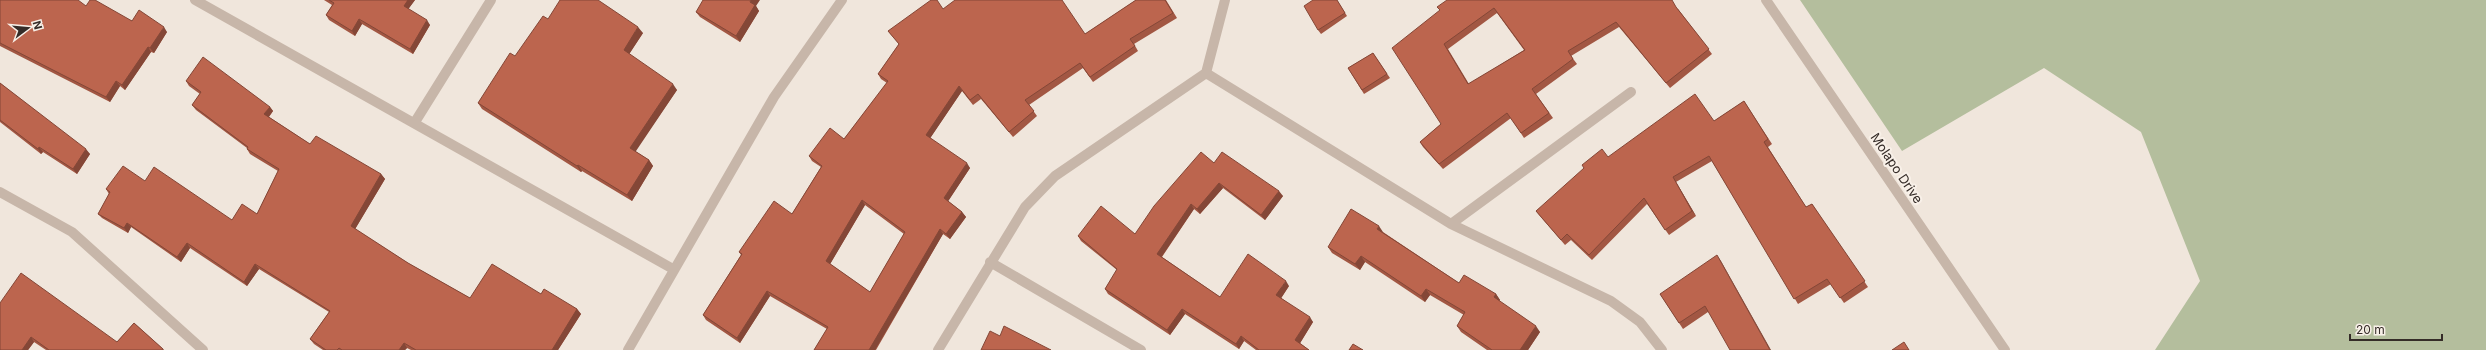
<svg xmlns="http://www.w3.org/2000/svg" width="2486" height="350" font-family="Inter,sans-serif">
	<rect width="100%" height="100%" fill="#f0e6dc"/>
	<!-- green -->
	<path fill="#b4be9d" d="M 1800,0 L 2486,0 L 2486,350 L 2155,350 L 2200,281 L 2141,132 L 2044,68 L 1902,151 Z"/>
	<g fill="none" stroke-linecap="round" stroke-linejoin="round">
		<!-- minor -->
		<path stroke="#c7b6a9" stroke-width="10" d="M 195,0 L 673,269
			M 1766,0 L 2005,350
			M 1206,73 L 1451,224 L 1611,301 L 1640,322 L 1662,350
			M 415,122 L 491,0
			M 0,192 L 72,232 L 203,350
			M 1451,224 L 1631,92
			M 990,262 L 1141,350
			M 628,350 L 774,97 L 842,0
			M 938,350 L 1025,207 L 1055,176 L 1206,73 L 1225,0"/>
	</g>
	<!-- wall -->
	<path fill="#a25743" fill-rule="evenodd" d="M 0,0 L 86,6 L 167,32 L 154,53 L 151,52 L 125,90 L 120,86 L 110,102 L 0,46 Z
		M 324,0 L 415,0 L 408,9 L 430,25 L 413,54 L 362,24 L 355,36 L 329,20 L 326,15 L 332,5 Z
		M 1136,0 L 1166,0 L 1177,18 L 1134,44 L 1138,51 L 1093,82 L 1083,68 L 1029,105 L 1037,116 L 1013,137 L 981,99 L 973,105 L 962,91 L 930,138 L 970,168 L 948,201 L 962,212 L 966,217 L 950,239 L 943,234 L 876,350 L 814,350 L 827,329 L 770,296 L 740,343 L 706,320 L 703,315 L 741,255 L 739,252 L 792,214 L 821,167 L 812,161 L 809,156 L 844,139 L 887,83 L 881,79 L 878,74 L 899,44 L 888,31 L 943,9 L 1085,34 ZM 865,205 L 904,234 L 870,292 L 830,264 Z
		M 1337,0 L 1347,16 L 1321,34 L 1318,30 Z
		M 756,6 L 759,11 L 740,42 L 700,17 L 696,12 Z
		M 1437,7 L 1678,9 L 1712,54 L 1670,88 L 1619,27 L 1571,56 L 1577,64 L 1536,94 L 1553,118 L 1524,138 L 1511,118 L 1443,169 L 1423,147 L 1420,142 L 1441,124 L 1440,10 ZM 1497,13 L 1524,50 L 1469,84 L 1448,49 Z
		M 548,19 L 643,33 L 629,54 L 677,90 L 635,151 L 649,160 L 653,166 L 632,201 L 582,171 L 581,172 L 482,109 L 478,103 Z
		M 1373,53 L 1390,78 L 1364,94 L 1348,68 Z
		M 186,81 L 270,107 L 273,111 L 269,117 L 310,144 L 381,174 L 385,179 L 355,229 L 408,263 L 470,298 L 541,294 L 577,309 L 581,314 L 558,350 L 411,350 L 407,348 L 405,350 L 323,350 L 314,344 L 310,339 L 329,312 L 259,269 L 247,286 L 190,248 L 181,262 L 131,227 L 128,233 L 102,218 L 98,214 L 109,194 L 106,189 L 145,181 L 232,220 L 257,214 L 278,171 L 250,154 L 247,149 L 247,148 L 196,110 L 192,105 L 200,94 L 189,86 Z
		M 0,83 L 90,154 L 77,174 L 43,152 L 41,154 L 0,122 Z
		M 1744,101 L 1772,144 L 1768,147 L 1806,207 L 1812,204 L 1868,287 L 1844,303 L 1831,284 L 1798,304 L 1712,161 L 1676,182 L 1696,216 L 1669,235 L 1647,204 L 1592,260 L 1571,240 L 1565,245 L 1540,216 L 1536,211 L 1608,157 L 1714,121 Z
		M 1214,163 L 1283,196 L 1265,220 L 1223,188 L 1200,214 L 1194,209 L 1162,257 L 1220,297 L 1289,286 L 1281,298 L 1313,322 L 1300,343 L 1309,350 L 1256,350 L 1244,341 L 1239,349 L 1185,314 L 1170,335 L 1108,294 L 1105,289 L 1117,270 L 1081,241 L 1078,236 L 1135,234 Z
		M 1383,232 L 1459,283 L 1496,294 L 1500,300 L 1499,301 L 1540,332 L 1528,350 L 1487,350 L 1461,332 L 1457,326 L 1464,315 L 1430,295 L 1425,302 L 1365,262 L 1360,270 L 1332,253 L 1328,247 Z
		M 1721,261 L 1708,312 L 1683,329 L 1660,294 Z
		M 0,303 L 117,342 L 134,323 L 164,350 L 46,350 L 34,342 L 28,350 L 0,350 Z"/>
	<!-- shaded-wall -->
	<path fill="#844737" d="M 408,0 L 415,0 L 407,11 L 404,6 Z
		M 751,0 L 760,0 L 756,6 L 759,11 L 740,42 L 736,36 L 750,2 Z
		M 359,19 L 362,24 L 355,36 L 352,31 Z
		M 427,20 L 430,25 L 413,54 L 410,49 Z
		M 164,27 L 167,32 L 154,53 L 150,48 Z
		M 638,27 L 643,33 L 628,56 L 624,50 Z
		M 148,47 L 151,52 L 125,90 L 122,85 Z
		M 116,81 L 120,86 L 110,102 L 106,97 Z
		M 673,84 L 677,90 L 634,154 L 630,148 Z
		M 959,86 L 962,91 L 929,140 L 926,135 Z
		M 270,107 L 273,111 L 267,119 L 264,114 Z
		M 39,147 L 43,152 L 41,154 L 38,149 Z
		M 86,149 L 90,154 L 77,174 L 73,169 Z
		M 649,160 L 653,166 L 632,201 L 627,195 Z
		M 967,163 L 970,168 L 947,203 L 944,198 Z
		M 578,165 L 582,171 L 581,172 L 577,166 Z
		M 381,174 L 385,179 L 354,231 L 351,226 Z
		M 1673,177 L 1676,182 L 1696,216 L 1692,211 Z
		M 1219,183 L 1223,188 L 1200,214 L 1197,209 Z
		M 1279,191 L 1283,196 L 1265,220 L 1261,215 Z
		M 862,200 L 865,205 L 829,266 L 826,261 Z
		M 1191,204 L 1194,209 L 1160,259 L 1157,254 Z
		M 962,212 L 966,217 L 950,239 L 946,234 Z
		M 127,223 L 131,227 L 128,233 L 124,228 Z
		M 1379,226 L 1383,232 L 1381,235 L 1377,229 Z
		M 940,229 L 943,234 L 875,350 L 869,350 Z
		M 187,243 L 190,248 L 181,262 L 177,257 Z
		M 1717,255 L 1721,261 L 1771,350 L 1770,350 Z
		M 1361,256 L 1365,262 L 1360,270 L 1355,264 Z
		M 255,264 L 259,269 L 247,286 L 244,282 Z
		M 1286,281 L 1289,286 L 1280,300 L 1276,295 Z
		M 1426,289 L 1430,295 L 1425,302 L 1421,296 Z
		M 767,291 L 770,296 L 740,343 L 737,338 Z
		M 1496,294 L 1500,300 L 1498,303 L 1494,297 Z
		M 577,309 L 581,314 L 558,350 L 552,350 Z
		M 1182,309 L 1185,314 L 1170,335 L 1167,330 Z
		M 1310,317 L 1313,322 L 1299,345 L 1295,340 Z
		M 1536,326 L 1540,332 L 1528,350 L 1520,350 Z
		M 1241,336 L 1244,341 L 1239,349 L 1236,344 Z
		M 31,337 L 34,342 L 28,350 L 22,350 Z
		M 404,343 L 407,348 L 405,350 L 399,350 Z"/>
	<!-- building -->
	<path fill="#bc654e" stroke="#844737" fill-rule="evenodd" d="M 0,0 L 78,0 L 86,6 L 90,0 L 95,0 L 132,21 L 139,10 L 164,27 L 150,48 L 148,47 L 122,85 L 116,81 L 106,97 L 0,43 Z
		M 329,0 L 408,0 L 404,6 L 427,20 L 410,49 L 359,19 L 352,31 L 326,15 L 334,3 Z
		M 560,0 L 598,0 L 638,27 L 624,50 L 673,84 L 630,148 L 649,160 L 627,195 L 578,165 L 577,166 L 478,103 L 510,53 L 515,56 L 543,16 L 548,19 Z
		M 703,0 L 751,0 L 750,2 L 755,5 L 736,36 L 696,12 Z
		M 931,0 L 937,0 L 943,9 L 955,0 L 1062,0 L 1085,34 L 1136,0 L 1165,0 L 1173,13 L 1130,39 L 1135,46 L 1090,77 L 1080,63 L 1025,100 L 1034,111 L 1009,132 L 978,94 L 970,100 L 959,86 L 926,135 L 967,163 L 944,198 L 962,212 L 946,234 L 940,229 L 869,350 L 814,350 L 828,327 L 767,291 L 737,338 L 703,315 L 742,254 L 739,252 L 774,201 L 792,214 L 822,166 L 809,156 L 830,128 L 844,139 L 888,81 L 878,74 L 899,44 L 888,31 ZM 862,200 L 905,232 L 870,292 L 826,261 Z
		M 1313,0 L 1337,0 L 1345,13 L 1318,30 L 1304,6 Z
		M 1447,0 L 1672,0 L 1676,7 L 1709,49 L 1666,83 L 1616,22 L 1568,51 L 1573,59 L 1532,89 L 1549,113 L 1521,133 L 1507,113 L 1439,164 L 1420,142 L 1441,124 L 1392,48 L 1440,10 L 1437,7 ZM 1494,8 L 1525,50 L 1468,84 L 1444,44 Z
		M 1373,53 L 1387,74 L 1362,90 L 1348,68 Z
		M 203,57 L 270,107 L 264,114 L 310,144 L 316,136 L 381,174 L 351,226 L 408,263 L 470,298 L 492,264 L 541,294 L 544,289 L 577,309 L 552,350 L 416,350 L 404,343 L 399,350 L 342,350 L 339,348 L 337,350 L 326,350 L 310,339 L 330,311 L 255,264 L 244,282 L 187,243 L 177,257 L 127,223 L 124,228 L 98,214 L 110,192 L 106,189 L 123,166 L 145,181 L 154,167 L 232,220 L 242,204 L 257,214 L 279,169 L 247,149 L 248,147 L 192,105 L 201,92 L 186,81 Z
		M 0,83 L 86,149 L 73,169 L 39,147 L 38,149 L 0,120 Z
		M 1695,94 L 1714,121 L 1744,101 L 1768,139 L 1764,142 L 1806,207 L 1812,204 L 1865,281 L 1840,298 L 1827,279 L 1794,299 L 1709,156 L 1673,177 L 1692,211 L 1665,230 L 1644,198 L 1589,255 L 1567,234 L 1561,240 L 1536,211 L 1584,168 L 1582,165 L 1602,149 L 1608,157 Z
		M 1201,152 L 1214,163 L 1222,152 L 1279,191 L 1261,215 L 1219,183 L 1197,209 L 1191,204 L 1157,254 L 1220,297 L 1248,254 L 1286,281 L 1276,295 L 1310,317 L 1295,340 L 1309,350 L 1259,350 L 1241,336 L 1236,344 L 1182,309 L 1167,330 L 1105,289 L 1117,269 L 1078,236 L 1101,206 L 1135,234 L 1154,206 Z
		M 1351,209 L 1379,226 L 1377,229 L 1459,283 L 1464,275 L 1496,294 L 1494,297 L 1536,326 L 1520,350 L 1492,350 L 1457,326 L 1465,312 L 1426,289 L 1421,296 L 1361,256 L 1355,264 L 1328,247 Z
		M 1717,255 L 1770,350 L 1730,350 L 1705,306 L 1679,323 L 1660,294 Z
		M 21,273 L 117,342 L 134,323 L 163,349 L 163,350 L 49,350 L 31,337 L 22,350 L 0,350 L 0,303 Z
		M 1004,326 L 1051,350 L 981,350 L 990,331 L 1000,336 Z
		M 1904,342 L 1909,350 L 1892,350 Z
		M 1353,344 L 1363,350 L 1349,350 Z"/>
	<g text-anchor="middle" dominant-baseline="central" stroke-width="4" stroke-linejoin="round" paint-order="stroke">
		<!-- street labels -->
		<g font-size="13" fill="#352c28" stroke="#f8f0e8">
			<text transform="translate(1897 168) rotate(56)">Molapo Drive</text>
		</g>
	</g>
	<!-- north arrow -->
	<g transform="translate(28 28) rotate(74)" stroke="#f8f0e8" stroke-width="3" paint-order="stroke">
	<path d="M0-3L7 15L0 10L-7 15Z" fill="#352c28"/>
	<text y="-6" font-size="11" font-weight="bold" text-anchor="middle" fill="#352c28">N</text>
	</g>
	<!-- scale -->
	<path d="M2350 334v6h92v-6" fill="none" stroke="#352c28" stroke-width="2"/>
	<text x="2356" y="334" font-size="12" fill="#352c28" stroke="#f8f0e8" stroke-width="3" paint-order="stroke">20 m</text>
</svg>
